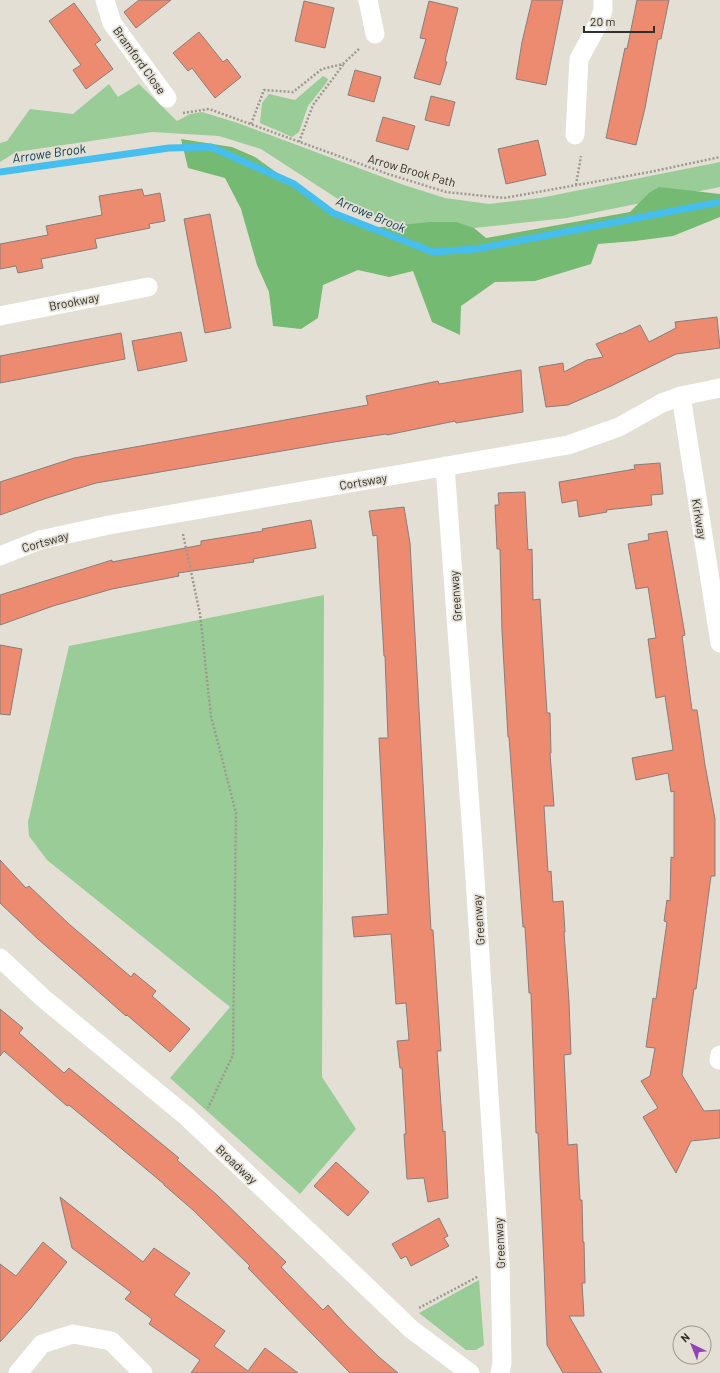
<svg xmlns="http://www.w3.org/2000/svg" width="720" height="1373" font-family="Barlow,sans-serif">
	<rect width="100%" height="100%" fill="#e4dfd4"/>
	<!-- green -->
	<path fill="#99cc96" d="M 323,76 L 328,79 L 327,82 L 308,106 L 299,132 L 292,137 L 260,123 L 262,103 L 269,94 L 295,100 Z
		M 109,84 L 118,97 L 139,84 L 177,121 L 190,114 L 202,112 L 238,123 L 404,185 L 445,198 L 489,204 L 540,198 L 720,162 L 720,187 L 567,218 L 474,228 L 409,230 L 341,201 L 261,149 L 219,136 L 152,132 L 16,152 L 0,162 L 0,143 L 7,141 L 30,109 L 73,114 Z
		M 324,595 L 322,1077 L 356,1129 L 300,1194 L 170,1078 L 230,1007 L 47,860 L 29,836 L 28,822 L 69,646 Z
		M 479,1280 L 484,1345 L 476,1350 L 466,1350 L 419,1313 Z"/>
	<!-- forest -->
	<path fill="#74ba72" d="M 181,139 L 232,147 L 255,157 L 333,213 L 373,228 L 430,222 L 456,222 L 474,228 L 486,238 L 630,212 L 649,193 L 659,187 L 720,194 L 720,217 L 673,236 L 635,241 L 598,244 L 591,264 L 535,281 L 495,282 L 461,306 L 460,335 L 432,322 L 413,271 L 389,277 L 358,270 L 323,285 L 318,318 L 301,329 L 273,326 L 269,292 L 257,265 L 241,209 L 225,178 L 188,168 Z"/>
	<g fill="none" stroke-linecap="round" stroke-linejoin="round">
		<!-- stream -->
		<path stroke="#46beee" stroke-width="7" d="M 0,172 L 169,148 L 211,147 L 294,184 L 333,213 L 433,252 L 476,249 L 720,202"/>
	</g>
	<!-- building -->
	<path fill="#ed8b71" stroke="#897d7a" d="M 139,0 L 171,0 L 136,28 L 124,12 Z
		M 532,0 L 563,0 L 546,85 L 516,79 L 522,42 Z
		M 637,0 L 669,0 L 661,39 L 658,39 L 645,108 L 636,145 L 606,138 L 625,48 L 627,49 Z
		M 304,1 L 334,8 L 325,48 L 295,41 Z
		M 429,1 L 458,8 L 445,61 L 447,62 L 440,85 L 414,78 L 426,39 L 420,38 Z
		M 74,3 L 101,40 L 95,44 L 113,69 L 86,89 L 73,70 L 81,65 L 49,21 Z
		M 199,32 L 223,62 L 227,59 L 241,77 L 215,98 L 192,68 L 188,71 L 173,53 Z
		M 355,70 L 381,77 L 374,102 L 348,95 Z
		M 431,96 L 455,102 L 449,126 L 425,120 Z
		M 383,117 L 415,126 L 408,150 L 376,141 Z
		M 538,140 L 546,175 L 506,184 L 498,149 Z
		M 142,189 L 144,196 L 160,193 L 165,221 L 149,224 L 150,228 L 95,239 L 97,248 L 41,259 L 43,268 L 18,273 L 16,266 L 0,269 L 0,244 L 48,235 L 46,226 L 102,215 L 99,196 Z
		M 210,214 L 231,328 L 205,333 L 184,219 Z
		M 717,317 L 720,348 L 676,354 L 611,386 L 568,405 L 546,407 L 539,367 L 563,363 L 564,372 L 587,360 L 603,357 L 596,344 L 621,333 L 621,334 L 640,325 L 649,342 L 676,328 L 675,322 Z
		M 181,332 L 187,361 L 138,371 L 132,341 Z
		M 121,333 L 125,359 L 0,383 L 0,356 Z
		M 521,370 L 523,412 L 456,423 L 455,421 L 387,435 L 386,434 L 334,442 L 96,483 L 47,498 L 0,515 L 0,482 L 74,458 L 368,405 L 366,396 L 438,381 L 439,384 Z
		M 660,463 L 663,494 L 651,495 L 652,505 L 606,510 L 607,512 L 579,517 L 577,500 L 562,503 L 559,482 L 635,469 L 634,465 Z
		M 525,492 L 528,550 L 532,549 L 533,600 L 540,599 L 547,713 L 550,713 L 551,753 L 550,753 L 554,806 L 544,806 L 548,872 L 551,871 L 553,902 L 563,901 L 565,932 L 564,932 L 569,1001 L 571,1054 L 564,1055 L 568,1145 L 577,1144 L 580,1200 L 582,1200 L 583,1242 L 584,1242 L 585,1283 L 582,1283 L 584,1316 L 569,1316 L 602,1373 L 563,1373 L 547,1345 L 544,1265 L 538,1133 L 536,1133 L 531,993 L 529,993 L 525,927 L 523,927 L 509,737 L 508,737 L 502,631 L 500,549 L 497,549 L 495,505 L 499,505 L 498,493 Z
		M 404,507 L 410,543 L 431,930 L 433,930 L 441,1051 L 437,1051 L 443,1132 L 445,1131 L 448,1198 L 428,1202 L 424,1178 L 407,1179 L 404,1134 L 406,1134 L 402,1068 L 400,1068 L 397,1041 L 409,1040 L 406,1003 L 396,1004 L 391,934 L 354,937 L 352,917 L 388,914 L 379,738 L 388,738 L 385,656 L 384,656 L 377,535 L 373,536 L 369,511 Z
		M 311,520 L 316,548 L 253,559 L 254,562 L 178,573 L 179,576 L 112,589 L 53,606 L 0,625 L 0,595 L 112,560 L 112,562 L 201,545 L 201,541 L 263,531 L 262,529 Z
		M 667,531 L 685,635 L 682,636 L 692,710 L 697,710 L 705,765 L 715,819 L 715,876 L 711,876 L 696,989 L 694,989 L 682,1075 L 704,1111 L 720,1110 L 720,1138 L 691,1141 L 676,1173 L 643,1117 L 658,1108 L 641,1081 L 650,1076 L 655,1048 L 646,1047 L 653,998 L 656,999 L 667,922 L 664,921 L 667,900 L 670,901 L 671,857 L 674,858 L 674,791 L 671,792 L 668,773 L 636,780 L 632,758 L 673,750 L 665,696 L 656,698 L 648,639 L 656,638 L 648,587 L 636,589 L 628,544 L 649,540 L 648,534 Z
		M 0,645 L 22,649 L 10,715 L 0,714 Z
		M 0,860 L 26,888 L 29,886 L 69,924 L 131,977 L 134,973 L 156,991 L 152,996 L 190,1029 L 170,1052 L 127,1015 L 126,1016 L 92,986 L 39,940 L 0,903 Z
		M 0,1009 L 23,1028 L 19,1033 L 64,1073 L 69,1068 L 179,1158 L 177,1160 L 217,1195 L 286,1262 L 281,1267 L 323,1310 L 328,1305 L 345,1324 L 379,1357 L 398,1373 L 350,1373 L 248,1268 L 250,1266 L 193,1210 L 164,1185 L 164,1184 L 69,1105 L 67,1106 L 4,1051 L 0,1056 Z
		M 336,1162 L 369,1192 L 348,1216 L 314,1186 Z
		M 60,1197 L 143,1262 L 154,1248 L 190,1273 L 174,1295 L 225,1331 L 214,1346 L 248,1371 L 265,1348 L 298,1373 L 191,1373 L 200,1360 L 149,1324 L 152,1319 L 125,1299 L 131,1292 L 72,1248 Z
		M 439,1218 L 448,1236 L 444,1238 L 449,1246 L 411,1266 L 406,1256 L 401,1259 L 392,1244 Z
		M 43,1242 L 67,1262 L 30,1309 L 0,1342 L 0,1264 L 16,1276 Z"/>
	<g fill="none" stroke-linecap="round" stroke-linejoin="round">
		<!-- path -->
		<path stroke="#9d9991" stroke-width="2.5" stroke-dasharray="2 2" stroke-linecap="butt" d="M 183,113 L 209,109 L 388,174 L 446,192 L 504,198 L 650,172 L 720,157
			M 251,124 L 264,90 L 293,92 L 322,69 L 343,64 L 360,48
			M 299,142 L 313,105 L 343,65
			M 576,185 L 581,156
			M 183,534 L 200,614 L 211,716 L 236,813 L 233,1055 L 208,1108
			M 419,1308 L 479,1276"/>
		<!-- street -->
		<path stroke="#fff" stroke-width="19" d="M 105,0 L 112,23 L 167,98
			M 368,0 L 375,34
			M 575,135 L 579,59 L 598,24 L 603,10 L 603,0
			M 0,316 L 148,287
			M 681,396 L 720,643
			M 445,466 L 473,848 L 500,1265 L 502,1363 L 500,1373
			M 0,556 L 40,540 L 109,525 L 568,445 L 619,427 L 662,403 L 681,396 L 720,388
			M 0,958 L 43,998 L 186,1116 L 321,1243 L 411,1329 L 470,1373
			M 719,1060 L 720,1055
			M 18,1373 L 42,1344 L 73,1334 L 111,1341 L 143,1373"/>
	</g>
	<g text-anchor="middle" dominant-baseline="central" stroke-width="3.5" stroke-linejoin="round" paint-order="stroke">
		<!-- street labels -->
		<g font-size="12" fill="#312f2b" stroke="#e4dfd4">
			<text transform="translate(140 60) rotate(54)">Bramford Close</text>
			<text transform="translate(412 170) rotate(16)">Arrow Brook Path</text>
			<text transform="translate(74 301) rotate(-11)">Brookway</text>
			<text transform="translate(363 481) rotate(-10)">Cortsway</text>
			<text transform="translate(700 519) rotate(81)">Kirkway</text>
			<text transform="translate(45 541) rotate(-16)">Cortsway</text>
			<text transform="translate(455 596) rotate(-94)">Greenway</text>
			<text transform="translate(478 920) rotate(-94)">Greenway</text>
			<text transform="translate(237 1164) rotate(43)">Broadway</text>
			<text transform="translate(499 1243) rotate(-93)">Greenway</text>
		</g>
		<!-- water labels -->
		<g font-size="13" font-style="italic" fill="#053b4f" stroke="#e4dfd4">
			<text transform="translate(49 153) rotate(-8)">Arrowe Brook</text>
			<text transform="translate(371 214) rotate(23)">Arrowe Brook</text>
		</g>
	</g>
	<!-- north arrow -->
	<g transform="translate(692 1345) rotate(317)"><circle r="19" fill="#e4dfd4" stroke="#9c9990"/>
	<path d="M0-3L7 15L0 10L-7 15Z" fill="#9244b4"/>
	<text y="-6" font-size="11" font-weight="bold" text-anchor="middle" fill="#312f2b">N</text>
	</g>
	<!-- scale -->
	<path d="M584 26v6h70v-6" fill="none" stroke="#312f2b" stroke-width="2"/>
	<text x="590" y="26" font-size="12" fill="#312f2b" stroke="#e4dfd4" stroke-width="3" paint-order="stroke">20 m</text>
</svg>
